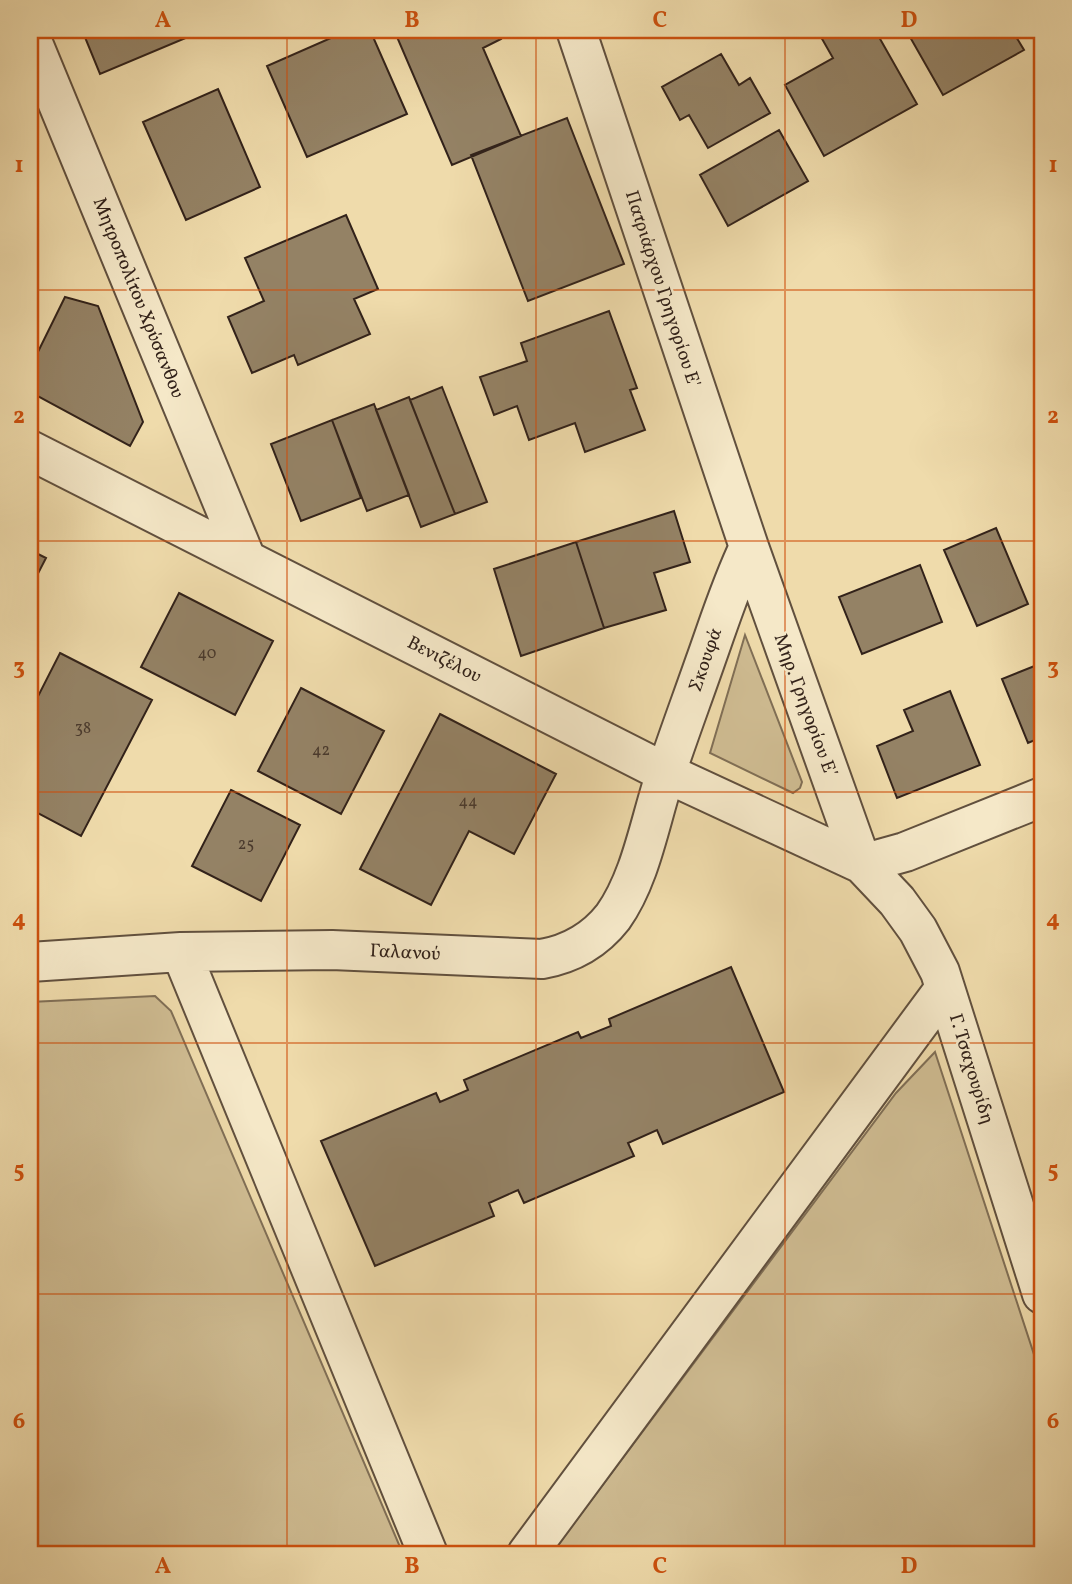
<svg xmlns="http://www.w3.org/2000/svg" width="1072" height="1584" font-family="Vollkorn,serif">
	<rect width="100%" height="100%" fill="#efdbab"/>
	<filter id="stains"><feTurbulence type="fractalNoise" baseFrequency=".00286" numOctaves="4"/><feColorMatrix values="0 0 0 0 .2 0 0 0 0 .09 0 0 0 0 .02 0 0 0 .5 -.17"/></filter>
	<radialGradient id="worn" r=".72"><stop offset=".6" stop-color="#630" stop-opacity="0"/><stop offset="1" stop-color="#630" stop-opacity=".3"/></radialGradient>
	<!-- green -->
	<path fill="#cfbc92" stroke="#806f56" stroke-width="2" d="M 745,635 L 802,782 L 800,788 L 793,793 L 710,753 Z
		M 155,996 L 171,1011 L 403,1554 L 30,1554 L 30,1002 Z
		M 935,1052 L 1042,1379 L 1042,1554 L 551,1554 L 896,1093 Z"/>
	<!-- building -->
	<path fill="#948265" stroke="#32221a" stroke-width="2" d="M 82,30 L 184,30 L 188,37 L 100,74 Z
		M 349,30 L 370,30 L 407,114 L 307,157 L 267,66 Z
		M 394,30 L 497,30 L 501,39 L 483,48 L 521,136 L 452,165 Z
		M 817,30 L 875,30 L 917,104 L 824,156 L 785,85 L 833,58 Z
		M 906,30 L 1012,30 L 1024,50 L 943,95 Z
		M 721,54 L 739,85 L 750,78 L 770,113 L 708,148 L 689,115 L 680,120 L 662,87 Z
		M 218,89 L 260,187 L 186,220 L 143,122 Z
		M 567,118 L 624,264 L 528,301 L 471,155 Z
		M 779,130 L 808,181 L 728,226 L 700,175 Z
		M 346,215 L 378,289 L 354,299 L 370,334 L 298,365 L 294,355 L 252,373 L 228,317 L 264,301 L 245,258 Z
		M 65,297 L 98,306 L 143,422 L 130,446 L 30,392 L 30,368 Z
		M 609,311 L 637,388 L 630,390 L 645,430 L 585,452 L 575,423 L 529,440 L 517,406 L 494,415 L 480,377 L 527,361 L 521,343 Z
		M 442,387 L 487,502 L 455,514 L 410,400 Z
		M 409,397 L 455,514 L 421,527 L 376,410 Z
		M 374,404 L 409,495 L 367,511 L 332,420 Z
		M 332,420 L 361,498 L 301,521 L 271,444 Z
		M 674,511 L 690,562 L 654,573 L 666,610 L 604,628 L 576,542 Z
		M 996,528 L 1028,604 L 977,626 L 944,550 Z
		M 576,542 L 604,628 L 521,656 L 494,569 Z
		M 30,550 L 46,558 L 30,589 Z
		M 920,565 L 942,622 L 862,654 L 839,597 Z
		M 179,593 L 273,641 L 235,715 L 141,667 Z
		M 60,653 L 152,700 L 81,836 L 30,809 L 30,756 L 34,748 L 30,746 L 30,712 Z
		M 1042,663 L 1042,737 L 1028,743 L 1002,679 Z
		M 301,688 L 384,731 L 341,814 L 258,771 Z
		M 950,691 L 980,765 L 897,798 L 877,746 L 913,731 L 904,710 Z
		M 440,714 L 556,774 L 514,854 L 469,831 L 431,905 L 360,869 Z
		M 231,790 L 300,825 L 261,901 L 192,866 Z
		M 731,967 L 784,1092 L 663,1144 L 657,1130 L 628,1143 L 634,1156 L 524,1203 L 518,1190 L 489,1203 L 494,1216 L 375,1266 L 321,1141 L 436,1093 L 440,1102 L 468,1090 L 464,1080 L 578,1032 L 581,1038 L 611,1026 L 609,1019 Z"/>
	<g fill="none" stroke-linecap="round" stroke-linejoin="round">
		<defs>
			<path id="minor" d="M 576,30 L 749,547 L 862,864
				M 30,36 L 246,559
				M 30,450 L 666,773 L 862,864 L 897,901 L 918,930 L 940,972 L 1042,1294
				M 862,864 L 905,852 L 1042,797
				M 181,952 L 428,1554
				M 30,962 L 181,952 L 332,950 L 542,959 C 570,954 595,940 613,917 C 640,879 649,826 663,782 C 676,742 691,702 705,662 C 719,623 731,584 749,547
				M 527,1554 L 945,988"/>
		</defs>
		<!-- minor casing -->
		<use href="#minor" stroke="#61503e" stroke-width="42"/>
		<!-- minor -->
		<use href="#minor" stroke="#f5e8c8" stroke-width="38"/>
	</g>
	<!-- grid -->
	<path fill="none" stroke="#cd510e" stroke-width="2" stroke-opacity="0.55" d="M 287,30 L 287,1554M 536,30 L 536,1554M 785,30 L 785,1554M 30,290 L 1042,290M 30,541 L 1042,541M 30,792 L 1042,792M 30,1043 L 1042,1043M 30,1294 L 1042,1294"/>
	<g text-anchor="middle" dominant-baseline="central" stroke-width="5" stroke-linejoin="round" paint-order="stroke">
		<!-- number labels -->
		<g font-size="16" fill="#4a3a2d">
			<text x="207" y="654">40</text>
			<text x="83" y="729">38</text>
			<text x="321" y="751">42</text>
			<text x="468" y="802">44</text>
			<text x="246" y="845">25</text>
		</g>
		<!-- street labels -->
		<g font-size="19" fill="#32221a" stroke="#f5e8c8">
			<text transform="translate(662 289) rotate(72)">Πατριάρχου Γρηγορίου Ε'</text>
			<text transform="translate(138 298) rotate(68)">Μητροπολίτου Χρύσανθου</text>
			<text transform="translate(444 660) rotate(27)">Βενιζέλου</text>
			<text transform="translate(706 660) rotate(-71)">Σκουφά</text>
			<text transform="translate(805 706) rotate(70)">Μηρ. Γρηγορίου Ε΄</text>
			<text transform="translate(405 953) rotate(3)">Γαλανού</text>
			<text transform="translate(971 1069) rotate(73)">Γ. Τσαχουρίδη</text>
		</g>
	</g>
	<!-- margin -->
	<rect width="1072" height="1584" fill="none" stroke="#efdbab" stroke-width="77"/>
	<rect x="38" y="38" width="996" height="1508" fill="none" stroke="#cd510e" stroke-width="2.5"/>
	<g font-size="23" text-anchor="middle" font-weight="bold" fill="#cd510e">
		<text x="163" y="27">A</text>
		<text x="412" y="27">B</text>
		<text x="660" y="27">C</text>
		<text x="909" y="27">D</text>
		<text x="19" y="172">1</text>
		<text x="1053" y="172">1</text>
		<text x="19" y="423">2</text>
		<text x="1053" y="423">2</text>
		<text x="19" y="674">3</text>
		<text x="1053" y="674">3</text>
		<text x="19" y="926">4</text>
		<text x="1053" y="926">4</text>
		<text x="19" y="1177">5</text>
		<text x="1053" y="1177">5</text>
		<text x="19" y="1428">6</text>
		<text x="1053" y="1428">6</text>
		<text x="163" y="1573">A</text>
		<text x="412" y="1573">B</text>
		<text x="660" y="1573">C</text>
		<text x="909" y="1573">D</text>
	</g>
	<rect width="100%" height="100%" filter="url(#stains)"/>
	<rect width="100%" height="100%" fill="url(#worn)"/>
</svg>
